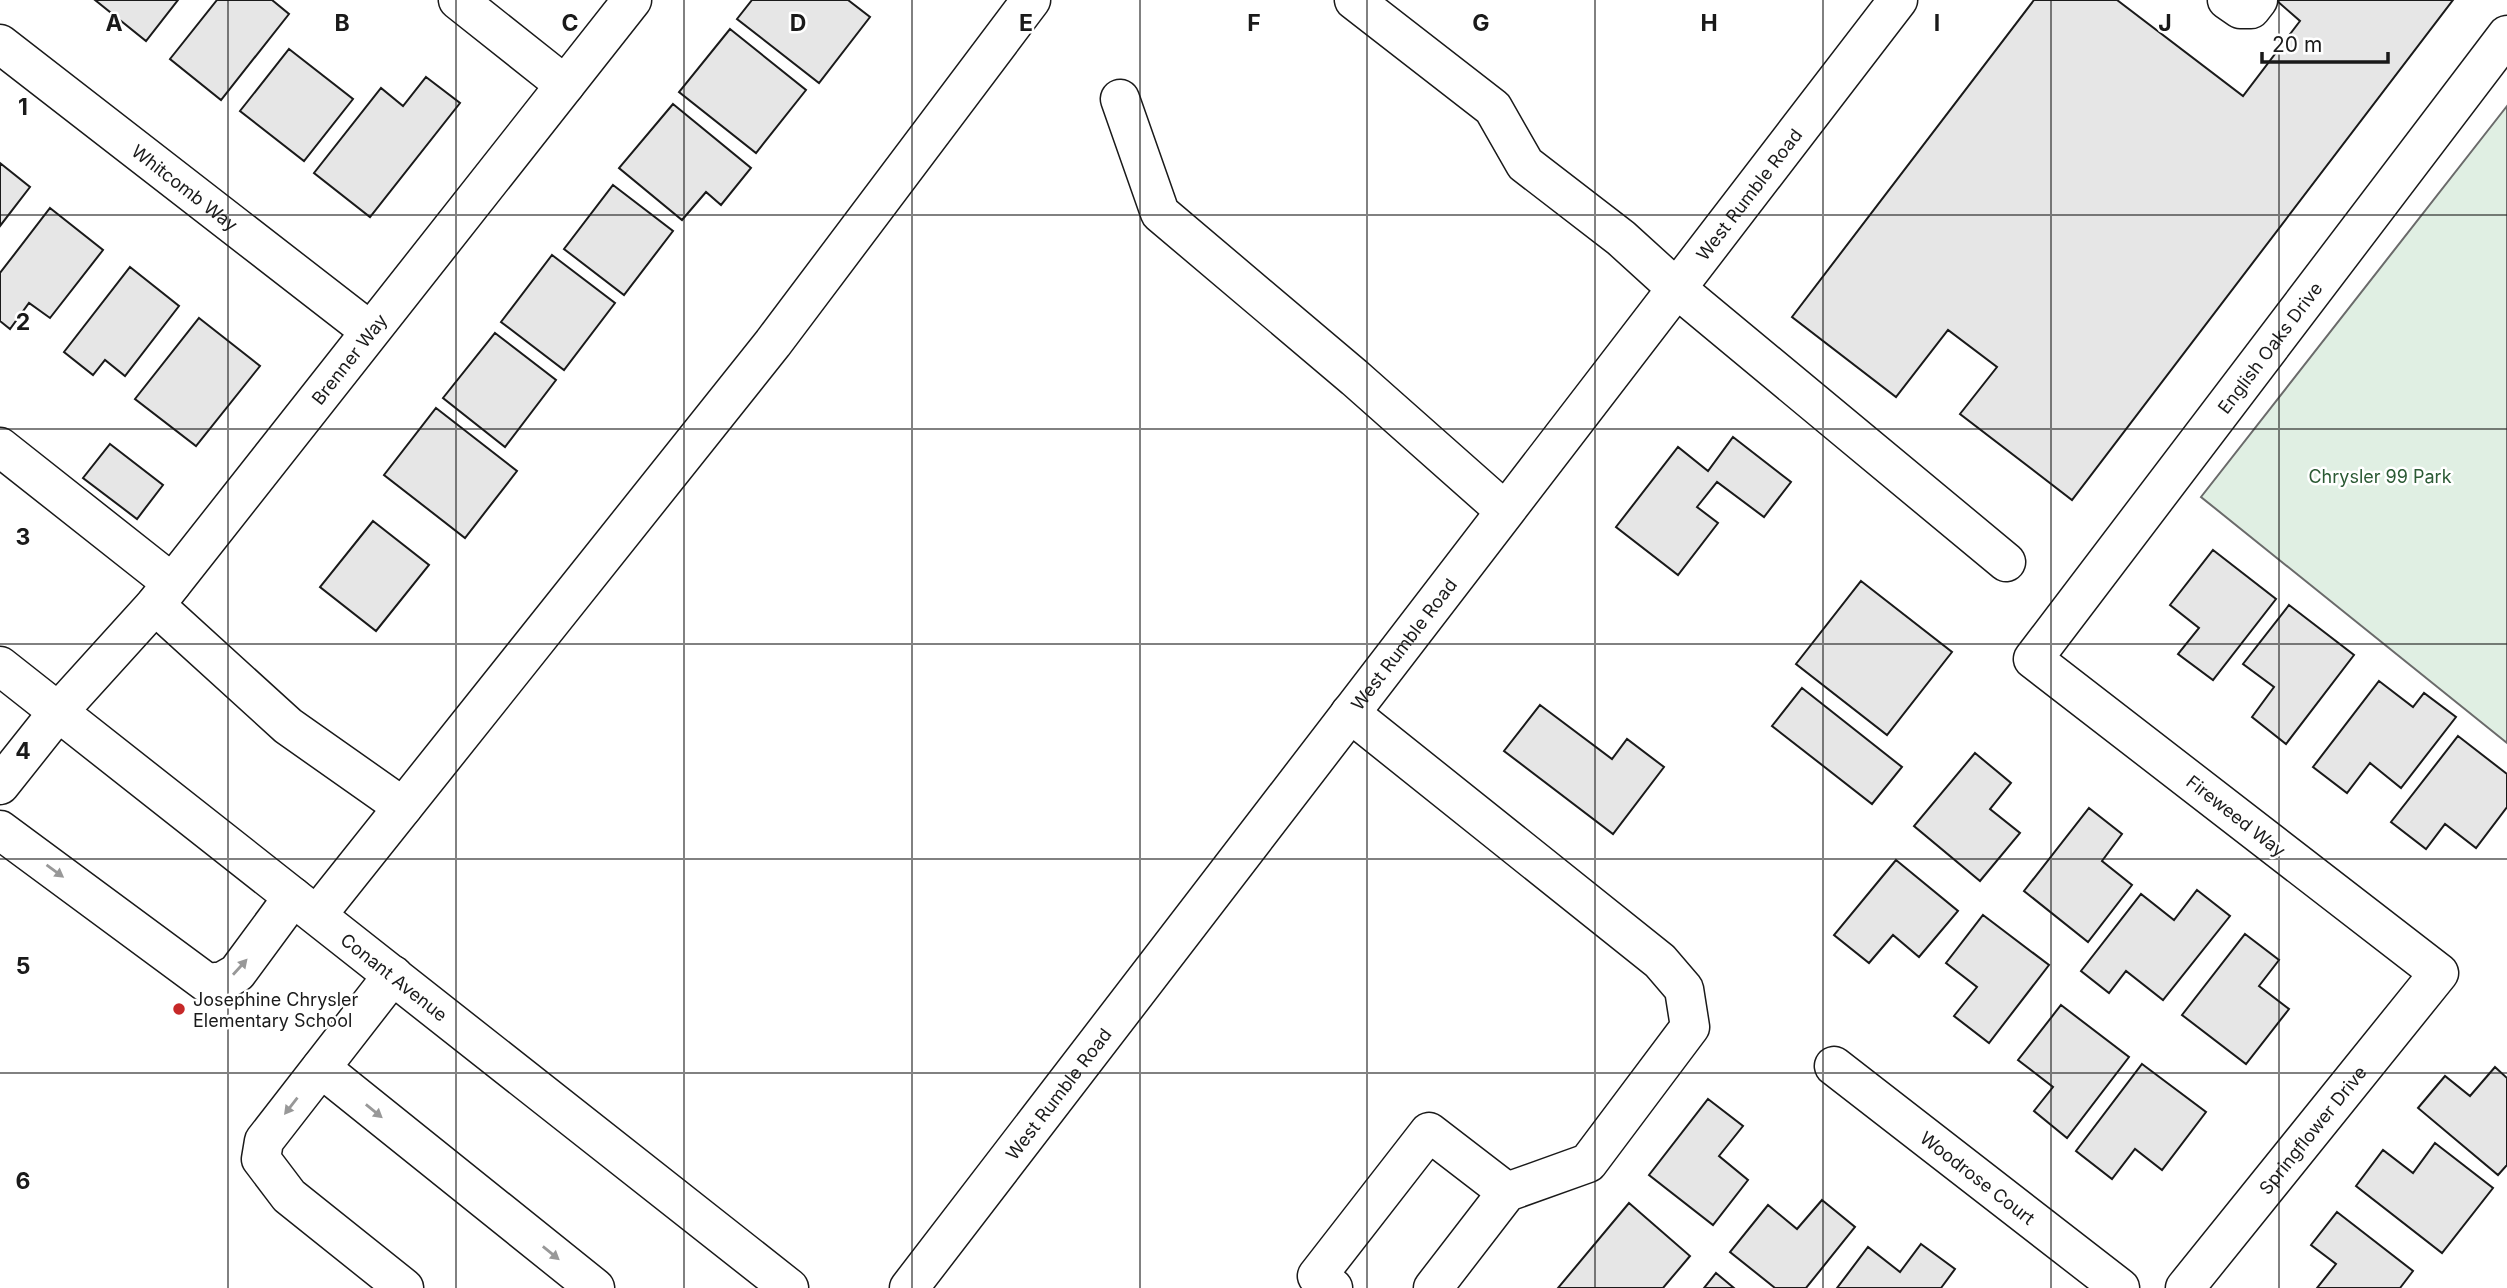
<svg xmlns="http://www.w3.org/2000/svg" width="2507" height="1288" font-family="Inter,sans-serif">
	<rect width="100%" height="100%" fill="#fff"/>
	<!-- green -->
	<path fill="#e0efe3" stroke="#6a6a6a" stroke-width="2" d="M 2507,106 L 2507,743 L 2201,497 Z"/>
	<!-- building -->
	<path fill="#e6e6e6" stroke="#1a1a1a" stroke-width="2" d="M 95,0 L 178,0 L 146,41 Z
		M 217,0 L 272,0 L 289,14 L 221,100 L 170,59 Z
		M 752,0 L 848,0 L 870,17 L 819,83 L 737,19 Z
		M 2034,0 L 2117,0 L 2243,96 L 2300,21 L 2276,0 L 2453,0 L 2072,500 L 1960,414 L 1997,367 L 1948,330 L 1896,397 L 1792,317 Z
		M 730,29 L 806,90 L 756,153 L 679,92 Z
		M 289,49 L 353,99 L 304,161 L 240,111 Z
		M 426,77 L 460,103 L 370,217 L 314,173 L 381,88 L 403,106 Z
		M 673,104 L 751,168 L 721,205 L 706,192 L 682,220 L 619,168 Z
		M 0,163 L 30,187 L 0,226 Z
		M 613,185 L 673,231 L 624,295 L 564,249 Z
		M 50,208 L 103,250 L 50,318 L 29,303 L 10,329 L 0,321 L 0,273 Z
		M 552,255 L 615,303 L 564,370 L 501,322 Z
		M 130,267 L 179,306 L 125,376 L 105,360 L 93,375 L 64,352 Z
		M 199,318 L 260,366 L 196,446 L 135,399 Z
		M 495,333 L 556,380 L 505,447 L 443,398 Z
		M 436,408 L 517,471 L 465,538 L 384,475 Z
		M 1733,437 L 1791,482 L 1764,517 L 1717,482 L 1697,507 L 1718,523 L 1678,575 L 1616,527 L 1678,447 L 1708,471 Z
		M 110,444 L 163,485 L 137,519 L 83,478 Z
		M 373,521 L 429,565 L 376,631 L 320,587 Z
		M 2213,550 L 2276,599 L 2213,680 L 2178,654 L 2199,628 L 2170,605 Z
		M 1861,581 L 1952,652 L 1887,735 L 1796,664 Z
		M 2289,605 L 2354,655 L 2286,744 L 2252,717 L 2274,687 L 2243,664 Z
		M 2379,681 L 2413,707 L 2424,693 L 2456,717 L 2401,788 L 2370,763 L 2347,793 L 2313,767 Z
		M 1802,688 L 1902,767 L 1872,804 L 1772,726 Z
		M 1540,705 L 1612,759 L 1627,739 L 1664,767 L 1613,834 L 1504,751 Z
		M 2458,736 L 2507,774 L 2507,807 L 2476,848 L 2445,824 L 2426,849 L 2391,822 Z
		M 1975,753 L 2011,783 L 1990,809 L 2020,833 L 1980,881 L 1914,826 Z
		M 2089,808 L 2122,834 L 2102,861 L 2132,885 L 2088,942 L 2024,891 Z
		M 1896,860 L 1958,911 L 1919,957 L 1893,935 L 1869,963 L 1834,935 Z
		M 2197,890 L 2230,916 L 2163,1000 L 2126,971 L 2109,993 L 2081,971 L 2141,894 L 2174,920 Z
		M 1983,915 L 2049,965 L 1989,1043 L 1954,1016 L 1977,987 L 1946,963 Z
		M 2245,934 L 2279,960 L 2259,986 L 2289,1009 L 2246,1064 L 2182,1015 Z
		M 2061,1005 L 2129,1057 L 2067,1138 L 2034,1111 L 2053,1087 L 2018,1060 Z
		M 2142,1064 L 2206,1112 L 2162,1170 L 2135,1149 L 2112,1179 L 2076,1151 Z
		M 2495,1067 L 2507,1078 L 2507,1165 L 2498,1175 L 2418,1108 L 2445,1076 L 2470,1096 Z
		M 1708,1099 L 1743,1126 L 1719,1156 L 1748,1180 L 1713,1225 L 1649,1175 Z
		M 2435,1143 L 2493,1188 L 2442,1253 L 2356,1186 L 2383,1150 L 2413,1173 Z
		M 1822,1200 L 1855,1227 L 1806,1288 L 1775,1288 L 1730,1252 L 1768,1205 L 1797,1229 Z
		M 1629,1203 L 1690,1256 L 1663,1288 L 1558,1288 Z
		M 2337,1212 L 2413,1271 L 2400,1288 L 2317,1288 L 2336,1264 L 2311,1245 Z
		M 1921,1244 L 1955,1269 L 1941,1288 L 1837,1288 L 1868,1247 L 1900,1272 Z
		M 1716,1273 L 1734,1288 L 1704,1288 Z"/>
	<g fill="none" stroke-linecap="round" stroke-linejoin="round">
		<defs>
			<g id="minor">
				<path d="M 458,0 L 565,85"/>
				<path d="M 1354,0 L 1493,108 L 1525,164 L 1621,238 L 1676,288 L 2006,562"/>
				<path d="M 2227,0 L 2240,9 L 2251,9 L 2258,0"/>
				<path id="s1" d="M 0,44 L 370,331"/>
				<path d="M 1120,99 L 1160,213 L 1355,378 L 1504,510"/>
				<path d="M 0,447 L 172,583"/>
				<path d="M 155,605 L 288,726 L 403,807"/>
				<path id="s2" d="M 0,666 L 789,1288"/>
				<path d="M 1350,713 L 1660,961 L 1684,989 L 1690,1027 L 1588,1163 L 1507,1192 L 1433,1288"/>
				<path id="s3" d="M 0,785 L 58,712 L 155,605 L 632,0"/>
				<path d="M 0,830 L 207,983 L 223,981 L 237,973 L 293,897"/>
				<path d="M 317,915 L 773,343 L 1031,0"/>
				<path d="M 393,975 L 264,1141 L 261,1159 L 289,1196 L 404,1288"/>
				<path id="s4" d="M 1834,1066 L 2120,1288"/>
				<path d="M 321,1068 L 595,1288"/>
				<path id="s5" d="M 909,1288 L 1898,0"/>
				<path d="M 1333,1288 L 1317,1276 L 1429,1132 L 1507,1192"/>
				<path id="s6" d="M 2185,1288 L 2439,973 L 2033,659 L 2507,35"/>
			</g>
		</defs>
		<!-- minor casing -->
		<use href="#minor" stroke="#1a1a1a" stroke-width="41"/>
		<!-- minor -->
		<use href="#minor" stroke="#fff" stroke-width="38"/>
	</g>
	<!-- one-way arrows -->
	<defs><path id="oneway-solid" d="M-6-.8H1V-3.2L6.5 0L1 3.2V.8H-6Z" transform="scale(1.75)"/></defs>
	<g fill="#989898">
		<use href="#oneway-solid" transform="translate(55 871) rotate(36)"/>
		<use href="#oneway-solid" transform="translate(240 967) rotate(-48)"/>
		<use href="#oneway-solid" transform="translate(291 1106) rotate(128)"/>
		<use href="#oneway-solid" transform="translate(374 1111) rotate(39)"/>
		<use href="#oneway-solid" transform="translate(551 1253) rotate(39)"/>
	</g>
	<!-- grid -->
	<path fill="none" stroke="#1a1a1a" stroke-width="2" stroke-opacity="0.55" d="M 228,0 L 228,1288M 456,0 L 456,1288M 684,0 L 684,1288M 912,0 L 912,1288M 1140,0 L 1140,1288M 1367,0 L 1367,1288M 1595,0 L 1595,1288M 1823,0 L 1823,1288M 2051,0 L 2051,1288M 2279,0 L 2279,1288M 0,215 L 2507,215M 0,429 L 2507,429M 0,644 L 2507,644M 0,859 L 2507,859M 0,1073 L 2507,1073"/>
	<!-- markers -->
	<circle fill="#c62828" stroke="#fff" stroke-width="2.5" cx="179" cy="1009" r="7"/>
	<g text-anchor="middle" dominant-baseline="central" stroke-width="5" stroke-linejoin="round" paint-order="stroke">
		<!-- street labels -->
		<g font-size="18" fill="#1a1a1a" stroke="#fff">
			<text stroke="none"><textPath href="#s1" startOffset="234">Whitcomb Way</textPath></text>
			<text stroke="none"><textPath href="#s5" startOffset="1379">West Rumble Road</textPath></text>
			<text stroke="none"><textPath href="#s6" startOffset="1309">English Oaks Drive</textPath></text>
			<text stroke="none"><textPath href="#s3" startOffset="551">Brenner Way</textPath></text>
			<text stroke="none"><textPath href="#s5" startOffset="812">West Rumble Road</textPath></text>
			<text transform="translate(2236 816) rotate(38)">Fireweed Way</text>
			<text stroke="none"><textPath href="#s2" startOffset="502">Conant Avenue</textPath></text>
			<text stroke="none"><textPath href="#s5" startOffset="245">West Rumble Road</textPath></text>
			<text stroke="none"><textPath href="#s6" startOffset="203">Springflower Drive</textPath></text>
			<text stroke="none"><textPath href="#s4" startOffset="182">Woodrose Court</textPath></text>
		</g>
		<!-- park labels -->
		<g font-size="18" fill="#2b5a34" stroke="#fff">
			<text x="2380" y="476">Chrysler 99 Park</text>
		</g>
		<!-- poi labels -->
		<g font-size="18" fill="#1a1a1a" stroke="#fff" text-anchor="start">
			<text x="193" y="999">Josephine Chrysler<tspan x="193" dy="21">Elementary School</tspan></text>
		</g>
	</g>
	<g font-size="23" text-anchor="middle" font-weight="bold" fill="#1a1a1a" stroke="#fff" stroke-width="5" stroke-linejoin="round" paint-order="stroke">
		<text x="114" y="31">A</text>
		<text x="342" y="31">B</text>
		<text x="570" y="31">C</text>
		<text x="798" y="31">D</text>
		<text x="1026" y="31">E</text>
		<text x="1254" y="31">F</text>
		<text x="1481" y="31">G</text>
		<text x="1709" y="31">H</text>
		<text x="1937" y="31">I</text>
		<text x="2165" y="31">J</text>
		<text x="23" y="115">1</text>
		<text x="23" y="330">2</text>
		<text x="23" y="545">3</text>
		<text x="23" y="759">4</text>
		<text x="23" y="974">5</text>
		<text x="23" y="1189">6</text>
	</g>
	<!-- scale -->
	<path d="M2262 52v10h126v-10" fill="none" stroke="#1a1a1a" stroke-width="3.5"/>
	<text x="2272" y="52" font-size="21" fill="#1a1a1a" stroke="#ffffff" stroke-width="5" paint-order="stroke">20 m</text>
</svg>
